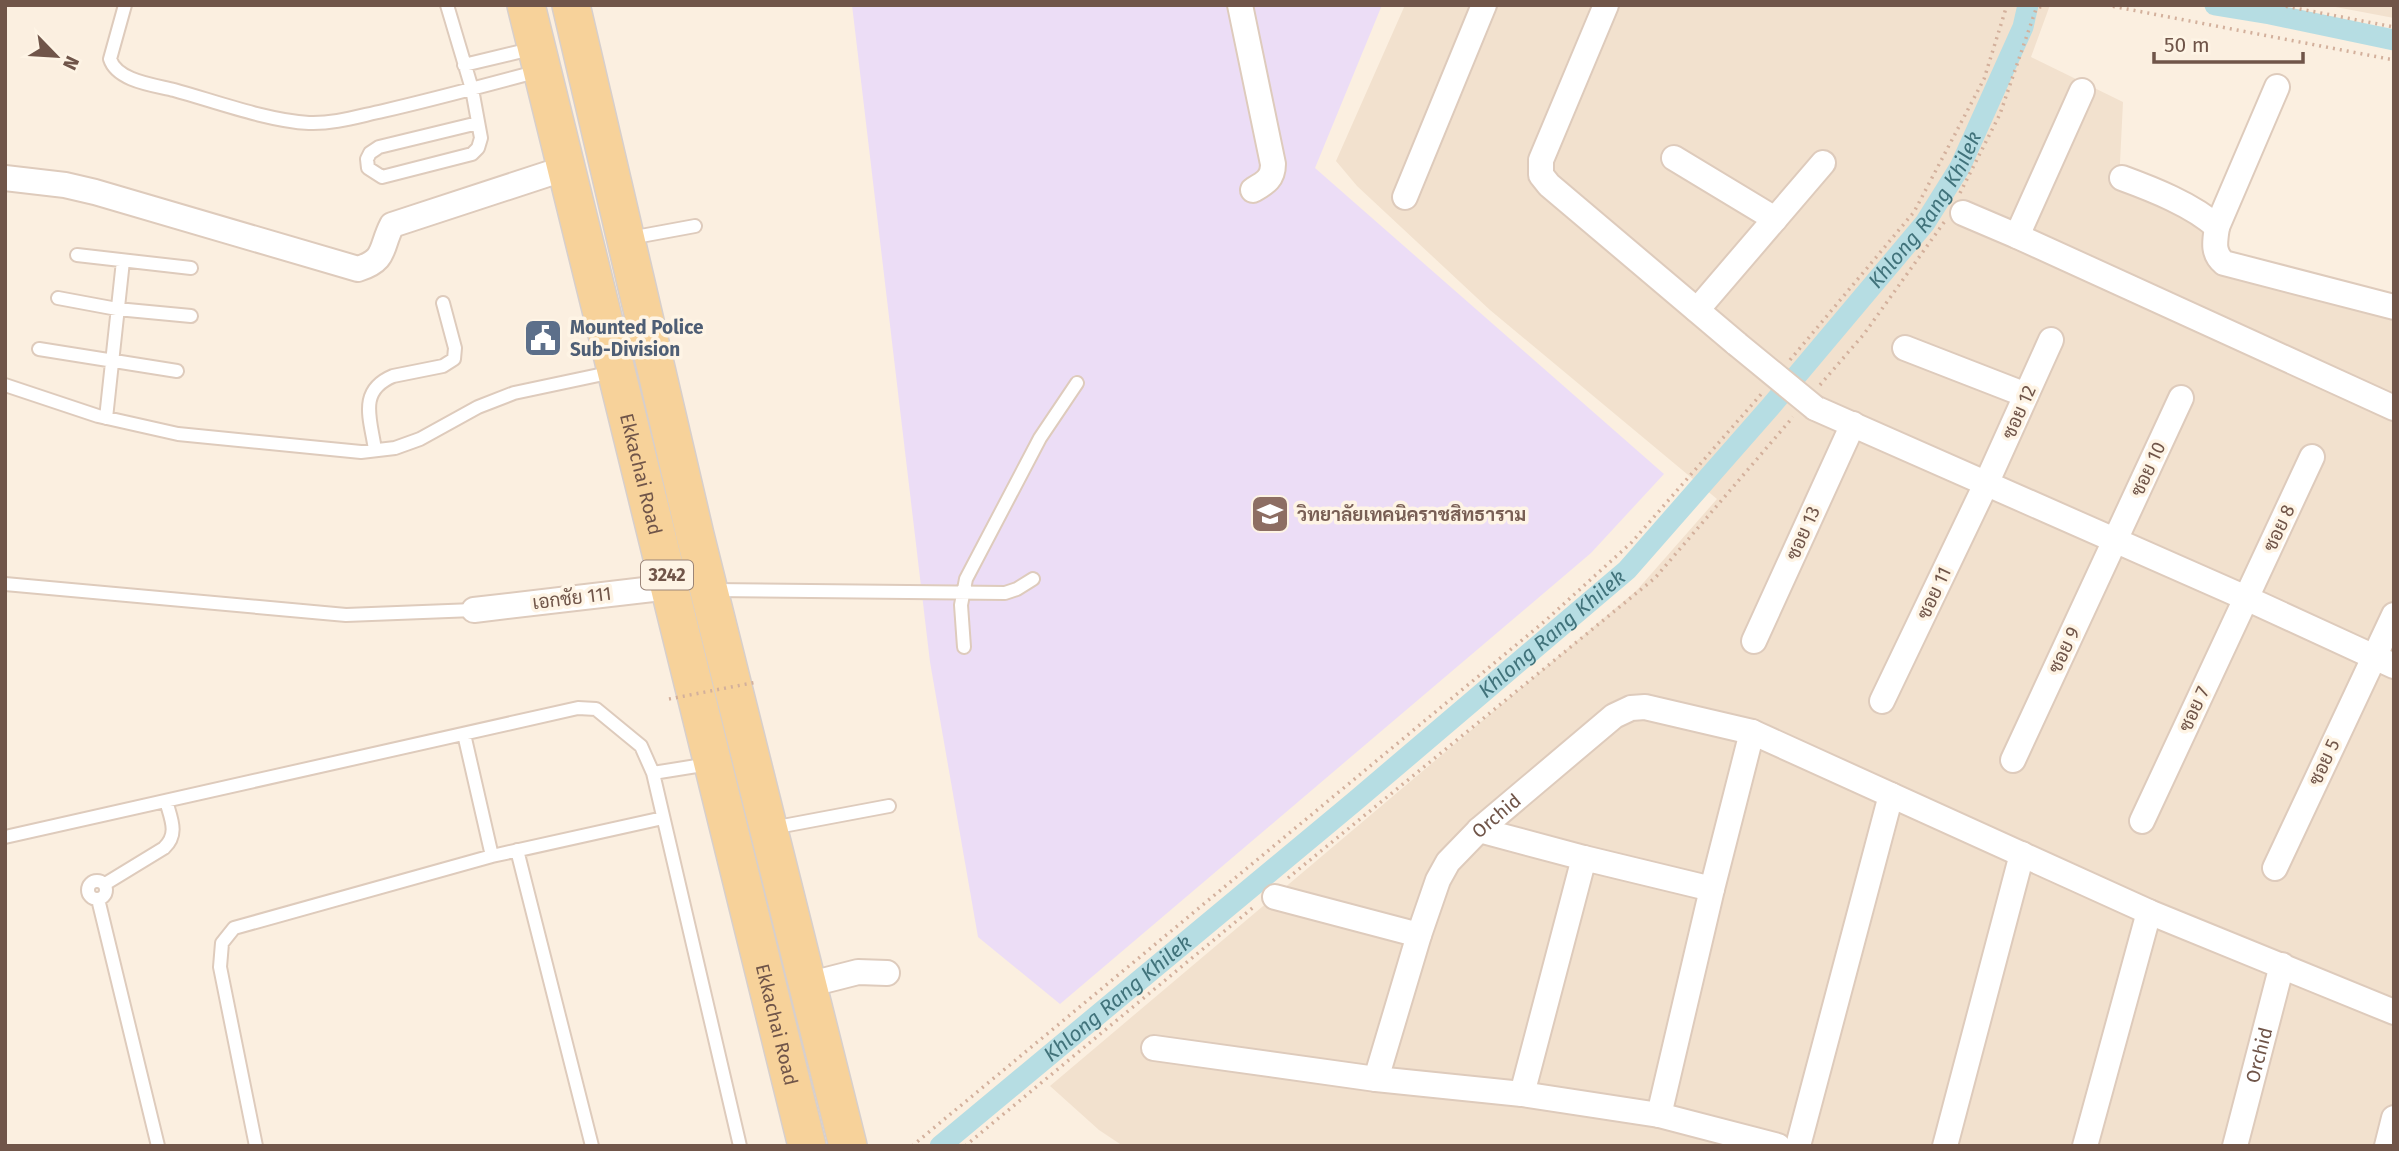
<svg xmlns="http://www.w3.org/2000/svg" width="2399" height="1151" font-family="'Fira Sans',Sarabun,sans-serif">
	<rect width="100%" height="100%" fill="#fbefe0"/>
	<!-- residential -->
	<path fill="#f2e1ce" d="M 1405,5 L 2050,5 L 2031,57 L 2123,102 L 2119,183 L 2210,229 L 2209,252 L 2394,311 L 2394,1146 L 1123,1146 L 1099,1130 L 1050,1086 L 1637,590 L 1717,499 L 1490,310 L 1357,186 L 1336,161 Z
		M 2325,5 L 2394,5 L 2394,18 Z"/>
	<!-- education -->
	<path fill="#ecddf6" d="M 852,5 L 1382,5 L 1315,168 L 1664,474 L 1591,553 L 1060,1004 L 978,937 L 930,662 Z"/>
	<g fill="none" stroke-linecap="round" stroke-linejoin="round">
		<!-- canal -->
		<g stroke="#b6dde3" stroke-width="21">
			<path d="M 2215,5 L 2270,14 L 2394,40"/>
			<path id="s1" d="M 940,1146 L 1354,802 L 1627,570 L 1771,406 L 1925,223 L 1960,167 L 2023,27 L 2028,5"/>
		</g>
		<defs>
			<path id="service" d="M 125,5 L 110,59 C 117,81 154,85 174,90 C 214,101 268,121 309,123 C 334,124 359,116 383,111 C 435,99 487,85 539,71
				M 447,5 L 472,89 L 481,138 L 478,148 L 472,154 L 382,177 L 368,168 L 367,159 L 370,153 L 379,147 L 478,123
				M 464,65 L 535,48
				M 630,238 L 695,226
				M 77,255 L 191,268
				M 58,298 L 117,309 L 191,316
				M 39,349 L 177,371
				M 5,385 L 98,416 L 178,434 L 361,452 L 395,448 L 420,439 L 478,407 L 514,393 L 613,372
				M 106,418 L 123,261
				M 375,450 C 371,420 357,391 393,376 L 443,366 L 454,359 L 455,348 L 443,303
				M 5,584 L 346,615 L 474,610
				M 712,590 L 1005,593 L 1017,589 L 1033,579
				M 964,647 L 961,605 L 966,579 L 1040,438 L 1077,383
				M 464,734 L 492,856
				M 653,773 L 709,764
				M 772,828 L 889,806
				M 5,837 L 578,708 L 596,709 L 641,746 L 653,773 L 740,1146
				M 517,850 L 592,1146
				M88 890a9 9 0 1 1 18 0a9 9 0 1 1-18 0Z
				M 105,884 L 164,848 C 179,834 171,819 166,801
				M 98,899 L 158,1146
				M 256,1146 L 220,967 L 222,943 L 234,928 L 492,856 L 663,818"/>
			<g id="minor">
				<path d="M 1240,5 L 1273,164 C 1273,179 1265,183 1253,190"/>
				<path d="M 1606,5 L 1541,160 L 1541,175 L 1549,185 L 1737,344"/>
				<path d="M 1674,158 L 1775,219"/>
				<path d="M 5,178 L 65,185 L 95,192 L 358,269 C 387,260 380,248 392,225 L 566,168"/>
				<path d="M 2122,178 C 2152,189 2193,205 2217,227 C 2215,241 2212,253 2224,263 L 2394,307"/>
				<path d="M 1405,197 L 1484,5"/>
				<path d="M 1963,213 L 2017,236 L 2394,408"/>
				<path d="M 2217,227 L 2277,87"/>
				<path d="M 2017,236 L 2082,91"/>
				<path d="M 1697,310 L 1823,163"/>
				<path d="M 1905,348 L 2026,395"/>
				<path d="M 1815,408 L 2246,598 L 2394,666"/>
				<path d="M 474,610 L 670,587"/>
				<path d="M 1754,641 L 1853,424"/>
				<path d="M 1882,701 L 1986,484 L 2051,340"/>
				<path d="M 2013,760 L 2181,398"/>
				<path d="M 2142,821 L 2312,457"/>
				<path d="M 1479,830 L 1584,858"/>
				<path d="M 2275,868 L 2394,615"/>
				<path d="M 1275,897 L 1419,935"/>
				<path d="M 807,985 L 858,972 L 887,973"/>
				<path d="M 1154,1048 L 1376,1079 L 1522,1094 L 1659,1115 L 1778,1146"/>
				<path id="s2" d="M 1376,1079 L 1419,935 L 1438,880 L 1448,862 L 1479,830 L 1614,716 L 1631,708 L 1645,707 L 1752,732 L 2149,912 L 2394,1012"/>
				<path d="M 1522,1094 L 1584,858 L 1712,889"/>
				<path d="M 1659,1115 L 1712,889 L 1752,732"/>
				<path d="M 1798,1146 L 1891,795"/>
				<path d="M 1945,1146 L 2022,854"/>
				<path d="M 2085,1146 L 2149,912"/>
				<path id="s3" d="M 2235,1146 L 2282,965"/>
				<path d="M 2387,1146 L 2394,1118"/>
			</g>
			<g id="primary">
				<path id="s4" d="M 526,5 L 807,1146"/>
				<path d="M 571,5 L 695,535 L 848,1146"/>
			</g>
		</defs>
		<!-- service casing -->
		<use href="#service" stroke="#decbbc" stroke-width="16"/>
		<!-- minor casing -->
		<use href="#minor" stroke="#decbbc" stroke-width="28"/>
		<!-- primary casing -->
		<use href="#primary" stroke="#d7cfcc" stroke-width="40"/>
		<!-- path -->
		<path stroke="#d3b09c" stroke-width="3.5" stroke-dasharray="2 5" stroke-linecap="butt" d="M 2106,5 L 2394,60
			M 2279,5 L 2394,27
			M 1960,193 L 2000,114 L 2036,9 L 2044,5
			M 1790,360 L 1914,212 L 1984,79 L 2007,5
			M 1820,385 L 1864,334 L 1945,221
			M 1288,878 L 1655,578 L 1793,417
			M 912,1146 L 1545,621 L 1632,542 L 1763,392
			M 965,1146 L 1256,905"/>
		<!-- service -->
		<use href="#service" stroke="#fff" stroke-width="12"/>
		<!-- minor -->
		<use href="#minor" stroke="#fff" stroke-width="24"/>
		<!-- primary -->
		<use href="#primary" stroke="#f7d29a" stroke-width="37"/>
		<defs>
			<path id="minor-bridge" d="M 1737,344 L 1815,408"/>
		</defs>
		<!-- minor-bridge casing -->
		<use href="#minor-bridge" stroke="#decbbc" stroke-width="28" stroke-linecap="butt"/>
		<!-- path-bridge -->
		<path stroke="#d3b09c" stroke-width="3.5" stroke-dasharray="2 5" stroke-linecap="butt" d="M 669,699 L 757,682"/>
		<!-- minor-bridge -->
		<use href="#minor-bridge" stroke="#fff" stroke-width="24"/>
	</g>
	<!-- icons -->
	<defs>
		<symbol id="civic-square" viewBox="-11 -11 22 22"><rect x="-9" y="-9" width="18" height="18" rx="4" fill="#5c6f8a" stroke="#fef4e5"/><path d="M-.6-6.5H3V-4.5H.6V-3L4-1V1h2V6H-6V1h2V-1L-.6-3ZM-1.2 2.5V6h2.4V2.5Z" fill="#fff"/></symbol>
		<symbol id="university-square" viewBox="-11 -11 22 22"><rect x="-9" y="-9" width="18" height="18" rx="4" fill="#8d6e63" stroke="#fef4e5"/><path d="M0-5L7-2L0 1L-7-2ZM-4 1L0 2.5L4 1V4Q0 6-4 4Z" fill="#fff"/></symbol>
	</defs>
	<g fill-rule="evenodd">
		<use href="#civic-square" x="521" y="316" width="44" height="44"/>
		<use href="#university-square" x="1248" y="492" width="44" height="44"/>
	</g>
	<g text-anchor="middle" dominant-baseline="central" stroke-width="7" stroke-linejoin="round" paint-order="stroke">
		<!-- shield labels -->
		<rect fill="#fef4e5" stroke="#9b8578" stroke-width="2" x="641" y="560.5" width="52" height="29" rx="5"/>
		<g font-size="18" font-weight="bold" fill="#705549">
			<text x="667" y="575">3242</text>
		</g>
		<!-- service labels -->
		<g font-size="19" font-weight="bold" fill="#4e5e75" stroke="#fef4e5" text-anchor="start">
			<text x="570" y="327">Mounted Police<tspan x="570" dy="22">Sub-Division</tspan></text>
		</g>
		<!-- street labels -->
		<g font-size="19" fill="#705549" stroke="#fef4e5">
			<text transform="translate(2019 412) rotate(-66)">ซอย 12</text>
			<text transform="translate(2148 469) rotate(-65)">ซอย 10</text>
			<text stroke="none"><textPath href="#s4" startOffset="483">Ekkachai Road</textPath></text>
			<text transform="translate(2279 528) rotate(-65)">ซอย 8</text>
			<text transform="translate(1803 533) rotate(-66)">ซอย 13</text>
			<text transform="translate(1934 593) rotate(-65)">ซอย 11</text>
			<text transform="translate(572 598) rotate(-7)">เอกชัย 111</text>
			<text transform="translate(2064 650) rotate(-65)">ซอย 9</text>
			<text transform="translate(2194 709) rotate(-65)">ซอย 7</text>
			<text transform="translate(2324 762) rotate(-65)">ซอย 5</text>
			<text stroke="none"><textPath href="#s2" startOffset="296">Orchid</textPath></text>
			<text stroke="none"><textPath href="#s4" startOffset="1050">Ekkachai Road</textPath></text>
			<text stroke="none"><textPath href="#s3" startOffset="94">Orchid</textPath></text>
		</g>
		<!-- education labels -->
		<g font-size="19" font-weight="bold" fill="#785e54" stroke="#fef4e5" text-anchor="start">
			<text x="1297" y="514">วิทยาลัยเทคนิคราชสิทธาราม</text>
		</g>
		<!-- water labels -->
		<g font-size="21" font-style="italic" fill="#41737b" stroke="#fef4e5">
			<text stroke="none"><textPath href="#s1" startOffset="1365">Khlong Rang Khilek</textPath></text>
			<text stroke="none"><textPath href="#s1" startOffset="798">Khlong Rang Khilek</textPath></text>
			<text stroke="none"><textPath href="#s1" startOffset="231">Khlong Rang Khilek</textPath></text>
		</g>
	</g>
	<!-- border -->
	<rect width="2399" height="1151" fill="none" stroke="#705549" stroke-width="14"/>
	<!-- north arrow -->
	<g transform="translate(56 56) rotate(115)" stroke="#fef4e5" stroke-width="5" paint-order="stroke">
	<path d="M0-5L12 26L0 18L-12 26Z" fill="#705549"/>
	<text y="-10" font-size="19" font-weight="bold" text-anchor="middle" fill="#705549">N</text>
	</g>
	<!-- scale -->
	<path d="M2154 52v10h149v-10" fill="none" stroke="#705549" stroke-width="3.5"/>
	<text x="2164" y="52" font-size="21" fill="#705549" stroke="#fef4e5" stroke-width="5" paint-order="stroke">50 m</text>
</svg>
